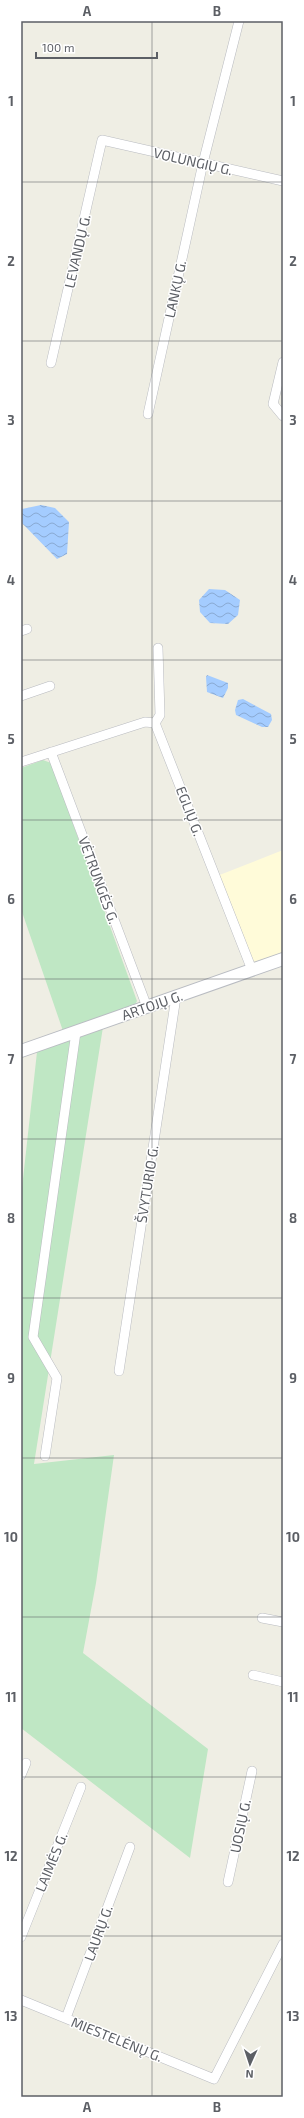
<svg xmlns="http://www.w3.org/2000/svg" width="304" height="2118" font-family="'Exo 2',sans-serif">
	<defs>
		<pattern id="water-waves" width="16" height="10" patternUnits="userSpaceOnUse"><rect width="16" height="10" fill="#a4ccff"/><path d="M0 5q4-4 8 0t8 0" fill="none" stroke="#89a9d2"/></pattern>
	</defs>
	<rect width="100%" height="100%" fill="#efeee4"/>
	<!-- commercial -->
	<path fill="#fffbd9" d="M 283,850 L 283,954 L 258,962 L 254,962 L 250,958 L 217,876 Z"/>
	<!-- green -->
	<path fill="#bfe7c4" d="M 43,760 L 51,763 L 137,1001 L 135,1005 L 63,1031 L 21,909 L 21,768 Z
		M 103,1027 L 34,1464 L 114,1455 L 96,1583 L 83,1653 L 208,1749 L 190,1858 L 21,1728 L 21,1197 L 37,1052 Z"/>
	<!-- water -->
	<path fill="url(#water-waves)" d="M 41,505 L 55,508 L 69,522 L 67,554 L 57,559 L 21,522 L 22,509 Z
		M 209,589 L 225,590 L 240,600 L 238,615 L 228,624 L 210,623 L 200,612 L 199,600 Z
		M 207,675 L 228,683 L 228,688 L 223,698 L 207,692 L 206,677 Z
		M 243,699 L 271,714 L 272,720 L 268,727 L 262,727 L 236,715 L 235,710 L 238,700 Z"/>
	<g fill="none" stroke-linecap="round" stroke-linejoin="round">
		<defs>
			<path id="minor" d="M 283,362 L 273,404 L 283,416
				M 51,363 L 102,140 L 283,181
				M 148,414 L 203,163 L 239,21
				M 21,631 L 27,629
				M 158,648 L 160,715 L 155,723 L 252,970
				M 21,696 L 50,686
				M 51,752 L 147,1007
				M 21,762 L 145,722 L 155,723
				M 119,1371 L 176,997
				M 45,1456 L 57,1378 L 33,1337 L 76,1032
				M 262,1618 L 283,1622
				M 253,1675 L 283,1682
				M 21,1775 L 26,1763
				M 228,1882 L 252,1771
				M 21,1937 L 81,1787
				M 21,2000 L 214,2079 L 283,1944
				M 66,2018 L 130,1847"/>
			<path id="secondary" d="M 21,1051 L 283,959"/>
		</defs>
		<!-- minor casing -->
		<use href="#minor" stroke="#b9bbc0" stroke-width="10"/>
		<!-- secondary casing -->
		<use href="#secondary" stroke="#b9bcc2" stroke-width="14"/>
		<!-- minor -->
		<use href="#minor" stroke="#fff" stroke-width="9"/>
		<!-- secondary -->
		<use href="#secondary" stroke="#fff" stroke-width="12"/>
	</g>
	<!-- grid -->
	<path fill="none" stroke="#5c5f65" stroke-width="1" stroke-opacity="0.55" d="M 152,21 L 152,2097M 21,182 L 283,182M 21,341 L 283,341M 21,501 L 283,501M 21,660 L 283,660M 21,820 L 283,820M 21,979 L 283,979M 21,1139 L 283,1139M 21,1298 L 283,1298M 21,1458 L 283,1458M 21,1617 L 283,1617M 21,1777 L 283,1777M 21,1936 L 283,1936"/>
	<g text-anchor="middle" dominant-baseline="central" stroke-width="3" stroke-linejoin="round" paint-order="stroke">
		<!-- street labels -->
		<g font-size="14" fill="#5c5f65" stroke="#fff">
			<text transform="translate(193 161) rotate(13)">VOLUNGIŲ G.</text>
			<text transform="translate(77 251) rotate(-77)">LEVANDŲ G.</text>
			<text transform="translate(175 289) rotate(-78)">LANKŲ G.</text>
			<text transform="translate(190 811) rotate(69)">EGLIŲ G.</text>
			<text transform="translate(99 880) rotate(70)">VĖTRUNGĖS G.</text>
			<text transform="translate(152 1005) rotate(-19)">ARTOJŲ G.</text>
			<text transform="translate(147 1184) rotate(-81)">ŠVYTURIO G.</text>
			<text transform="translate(240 1826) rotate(-78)">UOSIŲ G.</text>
			<text transform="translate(51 1862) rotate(-68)">LAIMĖS G.</text>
			<text transform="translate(98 1933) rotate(-70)">LAURŲ G.</text>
			<text transform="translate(117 2039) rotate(22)">MIESTELĖNŲ G.</text>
		</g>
	</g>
	<!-- border -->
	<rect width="304" height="2118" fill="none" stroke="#ffffff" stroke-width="44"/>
	<!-- north arrow -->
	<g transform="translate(250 2064) rotate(183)" stroke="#ffffff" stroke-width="3" paint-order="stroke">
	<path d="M0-3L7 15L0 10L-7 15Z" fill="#5c5f65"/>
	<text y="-6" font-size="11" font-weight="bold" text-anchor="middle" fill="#5c5f65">N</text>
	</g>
	<!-- scale -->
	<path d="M36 52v6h121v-6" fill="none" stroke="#5c5f65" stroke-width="2"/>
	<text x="42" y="52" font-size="12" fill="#5c5f65" stroke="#ffffff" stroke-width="3" paint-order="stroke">100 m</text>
	<rect x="22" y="22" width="260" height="2074" fill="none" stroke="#5c5f65" stroke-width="1.5"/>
	<g font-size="13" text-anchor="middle" font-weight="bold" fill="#5c5f65">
		<text x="87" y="16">A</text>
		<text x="217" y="16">B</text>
		<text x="11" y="106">1</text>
		<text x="293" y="106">1</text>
		<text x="11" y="266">2</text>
		<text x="293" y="266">2</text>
		<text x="11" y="425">3</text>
		<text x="293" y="425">3</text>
		<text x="11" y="585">4</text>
		<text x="293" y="585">4</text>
		<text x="11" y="744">5</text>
		<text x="293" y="744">5</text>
		<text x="11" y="904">6</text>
		<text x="293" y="904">6</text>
		<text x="11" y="1064">7</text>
		<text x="293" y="1064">7</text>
		<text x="11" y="1223">8</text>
		<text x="293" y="1223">8</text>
		<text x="11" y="1383">9</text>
		<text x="293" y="1383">9</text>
		<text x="11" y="1542">10</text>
		<text x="293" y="1542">10</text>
		<text x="11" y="1702">11</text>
		<text x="293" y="1702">11</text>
		<text x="11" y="1861">12</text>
		<text x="293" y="1861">12</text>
		<text x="11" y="2021">13</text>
		<text x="293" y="2021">13</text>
		<text x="87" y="2112">A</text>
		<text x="217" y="2112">B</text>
	</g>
</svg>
